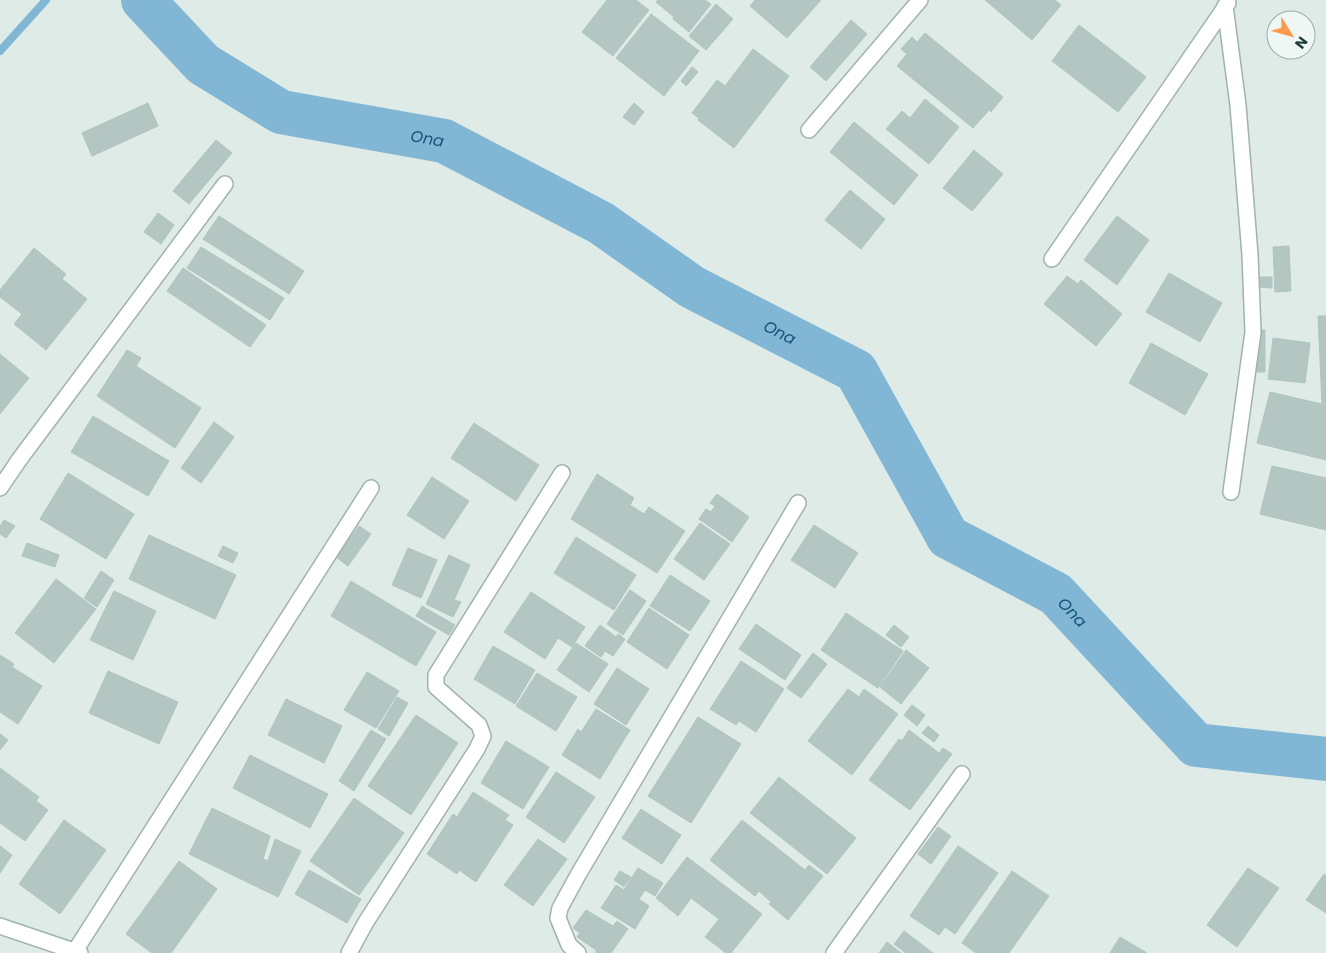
<svg xmlns="http://www.w3.org/2000/svg" width="1326" height="953" font-family="Poppins,sans-serif">
	<rect width="100%" height="100%" fill="#deebe7"/>
	<g fill="none" stroke-linecap="round" stroke-linejoin="round">
		<!-- stream -->
		<path stroke="#81b7d5" stroke-width="8" d="M 0,51 L 46,0"/>
		<!-- river -->
		<path stroke="#81b7d5" stroke-width="44" id="s1" d="M 143,0 L 203,64 L 281,112 L 444,141 L 601,223 L 692,287 L 856,371 L 948,537 L 1056,594 L 1196,745 L 1326,759"/>
	</g>
	<!-- building -->
	<path fill="#b3c6c1" stroke="#b0c5c0" d="M 607,0 L 636,0 L 649,10 L 613,56 L 582,32 Z
		M 658,0 L 705,0 L 711,4 L 689,32 L 673,19 L 674,17 L 656,2 Z
		M 755,0 L 821,0 L 787,38 L 750,6 Z
		M 985,0 L 1055,0 L 1061,5 L 1032,40 Z
		M 716,4 L 733,19 L 706,50 L 689,36 Z
		M 651,14 L 699,51 L 664,96 L 616,58 Z
		M 851,20 L 867,34 L 826,81 L 810,67 Z
		M 1079,25 L 1146,77 L 1118,112 L 1052,61 Z
		M 925,33 L 1003,97 L 991,112 L 989,110 L 973,128 L 897,66 L 907,54 L 901,49 L 912,37 L 917,42 Z
		M 753,49 L 789,76 L 734,148 L 698,120 L 699,118 L 692,113 L 717,80 L 725,86 Z
		M 692,67 L 698,72 L 686,86 L 681,81 Z
		M 925,99 L 959,127 L 929,164 L 886,129 L 902,111 L 910,118 Z
		M 148,103 L 158,126 L 92,156 L 82,133 Z
		M 634,103 L 644,112 L 634,125 L 623,117 Z
		M 854,122 L 918,175 L 894,205 L 830,152 Z
		M 216,140 L 232,153 L 189,204 L 173,191 Z
		M 974,150 L 1003,174 L 972,211 L 943,188 Z
		M 850,190 L 885,219 L 861,249 L 825,220 Z
		M 158,213 L 174,225 L 161,244 L 144,232 Z
		M 219,216 L 304,271 L 289,294 L 203,239 Z
		M 1117,216 L 1149,240 L 1117,285 L 1084,260 Z
		M 1289,246 L 1291,291 L 1275,292 L 1273,247 Z
		M 201,247 L 284,298 L 270,320 L 187,268 Z
		M 34,248 L 66,274 L 62,279 L 87,299 L 46,350 L 14,324 L 22,314 L 0,297 L 0,290 Z
		M 183,268 L 266,325 L 250,347 L 167,291 Z
		M 1169,273 L 1222,303 L 1200,342 L 1146,312 Z
		M 1067,276 L 1078,284 L 1081,280 L 1122,314 L 1096,346 L 1044,304 Z
		M 1259,277 L 1272,277 L 1272,288 L 1259,287 Z
		M 1318,316 L 1326,316 L 1326,404 L 1322,404 Z
		M 1254,330 L 1265,330 L 1265,372 L 1255,372 Z
		M 1273,338 L 1310,343 L 1305,383 L 1268,379 Z
		M 1151,343 L 1208,374 L 1185,415 L 1129,383 Z
		M 127,350 L 141,358 L 136,366 L 201,408 L 175,448 L 97,396 Z
		M 0,354 L 29,378 L 0,414 Z
		M 1270,392 L 1326,405 L 1326,460 L 1257,443 Z
		M 93,416 L 169,461 L 148,496 L 71,452 Z
		M 214,422 L 234,437 L 201,483 L 181,468 Z
		M 474,423 L 539,465 L 516,501 L 451,458 Z
		M 1272,466 L 1326,478 L 1326,530 L 1260,514 Z
		M 68,473 L 134,514 L 106,559 L 40,519 Z
		M 597,474 L 634,498 L 630,505 L 644,514 L 649,507 L 685,531 L 657,573 L 571,519 Z
		M 432,477 L 469,501 L 444,539 L 407,515 Z
		M 717,494 L 749,517 L 732,542 L 699,519 L 706,509 L 711,512 L 715,506 L 710,503 Z
		M 4,520 L 15,526 L 6,538 L 0,534 L 0,526 Z
		M 700,523 L 730,544 L 704,580 L 674,559 Z
		M 814,525 L 858,553 L 835,588 L 791,560 Z
		M 359,526 L 371,534 L 348,566 L 336,557 Z
		M 149,535 L 236,575 L 215,619 L 129,579 Z
		M 576,537 L 636,575 L 614,610 L 554,573 Z
		M 27,543 L 59,555 L 55,567 L 22,556 Z
		M 223,546 L 238,553 L 233,563 L 218,556 Z
		M 408,548 L 437,560 L 421,598 L 392,585 Z
		M 449,555 L 470,565 L 454,600 L 461,602 L 453,617 L 426,604 Z
		M 101,571 L 114,580 L 97,607 L 84,598 Z
		M 670,575 L 710,601 L 690,631 L 650,606 Z
		M 56,579 L 96,609 L 54,663 L 15,633 Z
		M 351,581 L 436,632 L 416,666 L 331,616 Z
		M 630,590 L 646,601 L 623,635 L 607,624 Z
		M 114,591 L 156,611 L 133,660 L 90,640 Z
		M 531,592 L 585,627 L 572,647 L 558,638 L 545,659 L 504,632 Z
		M 422,606 L 455,625 L 449,635 L 416,616 Z
		M 649,608 L 689,635 L 667,669 L 627,642 Z
		M 846,613 L 903,651 L 878,688 L 821,650 Z
		M 756,624 L 801,655 L 785,680 L 739,649 Z
		M 600,625 L 616,637 L 618,634 L 625,639 L 613,656 L 605,651 L 601,657 L 585,646 Z
		M 894,625 L 909,637 L 901,647 L 886,635 Z
		M 576,643 L 608,664 L 589,692 L 557,670 Z
		M 493,646 L 535,670 L 515,704 L 474,679 Z
		M 906,650 L 929,668 L 901,704 L 880,687 Z
		M 813,653 L 827,664 L 801,698 L 787,688 Z
		M 0,655 L 14,664 L 12,667 L 42,686 L 18,724 L 0,712 Z
		M 741,661 L 784,689 L 756,732 L 739,721 L 736,725 L 710,709 Z
		M 617,668 L 649,689 L 626,725 L 594,704 Z
		M 108,671 L 178,702 L 159,744 L 89,713 Z
		M 367,672 L 399,691 L 376,728 L 344,710 Z
		M 537,673 L 577,697 L 556,731 L 516,706 Z
		M 848,689 L 859,697 L 864,689 L 898,714 L 852,775 L 808,741 Z
		M 397,697 L 408,703 L 389,736 L 378,729 Z
		M 286,699 L 342,726 L 324,763 L 268,735 Z
		M 912,705 L 925,715 L 917,726 L 904,715 Z
		M 596,709 L 630,730 L 600,779 L 562,755 L 578,729 L 581,732 Z
		M 416,715 L 458,743 L 411,815 L 368,786 Z
		M 698,717 L 741,744 L 691,823 L 648,796 Z
		M 928,726 L 939,735 L 934,742 L 922,733 Z
		M 371,730 L 386,739 L 354,791 L 339,781 Z
		M 909,730 L 939,753 L 943,748 L 952,754 L 910,810 L 869,780 L 899,739 L 902,741 Z
		M 0,734 L 8,740 L 0,750 Z
		M 506,741 L 549,767 L 523,809 L 481,783 Z
		M 250,755 L 328,794 L 310,828 L 233,788 Z
		M 0,768 L 39,797 L 36,801 L 48,810 L 25,841 L 0,823 Z
		M 556,772 L 595,797 L 564,843 L 526,817 Z
		M 779,777 L 856,838 L 827,874 L 750,813 Z
		M 473,792 L 509,815 L 505,820 L 513,825 L 476,882 L 459,870 L 457,874 L 427,854 L 453,814 L 457,817 Z
		M 354,798 L 404,833 L 359,895 L 310,861 Z
		M 212,808 L 270,836 L 263,859 L 268,861 L 275,839 L 301,851 L 278,897 L 189,854 Z
		M 641,809 L 681,835 L 662,864 L 622,838 Z
		M 64,820 L 106,850 L 60,914 L 19,884 Z
		M 742,820 L 805,870 L 809,865 L 823,876 L 788,920 L 769,904 L 771,902 L 759,891 L 755,896 L 710,860 Z
		M 938,827 L 951,836 L 931,864 L 918,854 Z
		M 538,839 L 567,859 L 533,906 L 504,885 Z
		M 0,846 L 12,855 L 0,873 Z
		M 958,846 L 998,873 L 955,934 L 945,927 L 939,935 L 910,916 Z
		M 687,857 L 762,914 L 731,953 L 726,953 L 705,937 L 719,919 L 691,898 L 678,916 L 656,898 Z
		M 179,861 L 217,889 L 171,953 L 152,953 L 126,934 Z
		M 638,868 L 663,883 L 655,896 L 645,890 L 639,899 L 649,906 L 635,929 L 601,908 L 616,885 L 624,890 Z
		M 1248,868 L 1279,888 L 1237,947 L 1207,925 Z
		M 309,870 L 361,899 L 347,923 L 295,894 Z
		M 620,871 L 631,877 L 624,887 L 614,880 Z
		M 1012,871 L 1049,896 L 1009,953 L 976,953 L 962,943 Z
		M 1324,874 L 1326,876 L 1326,913 L 1306,900 Z
		M 586,910 L 613,926 L 617,921 L 628,929 L 611,953 L 596,953 L 596,950 L 577,937 L 580,933 L 573,928 Z
		M 904,931 L 933,953 L 906,953 L 894,944 Z
		M 1120,937 L 1147,953 L 1110,953 Z
		M 887,942 L 901,953 L 879,953 Z"/>
	<g fill="none" stroke-linecap="round" stroke-linejoin="round">
		<defs>
			<path id="street" d="M 1225,6 L 1238,105 L 1250,255 L 1253,332 L 1231,492
				M 809,130 L 920,0
				M 1052,259 L 1228,3
				M 0,488 L 19,460 L 225,184
				M 0,926 L 80,953
				M 75,951 L 371,488
				M 349,953 L 366,922 L 477,749 L 483,736 L 479,725 L 436,687 L 436,675 L 562,473
				M 578,953 L 569,945 L 558,918 L 560,908 L 578,875 L 798,503
				M 834,953 L 962,774"/>
		</defs>
		<!-- street casing -->
		<use href="#street" stroke="#a1b3af" stroke-width="18"/>
		<!-- street -->
		<use href="#street" stroke="#fff" stroke-width="15"/>
	</g>
	<g text-anchor="middle" dominant-baseline="central" stroke-width="4.5" stroke-linejoin="round" paint-order="stroke">
		<!-- water labels -->
		<g font-size="16" font-style="italic" fill="#15567b" stroke="#eef7f4">
			<text stroke="none"><textPath href="#s1" startOffset="328">Ona</textPath></text>
			<text stroke="none"><textPath href="#s1" startOffset="732">Ona</textPath></text>
			<text stroke="none"><textPath href="#s1" startOffset="1154">Ona</textPath></text>
		</g>
	</g>
	<!-- north arrow -->
	<g transform="translate(1291 35) rotate(127)"><circle r="24" fill="#eef7f4" stroke="#9baca9"/>
	<path d="M0-4L9 19L0 12L-9 19Z" fill="#fc994b"/>
	<text y="-8" font-size="14" font-weight="bold" text-anchor="middle" fill="#1e3b39">N</text>
	</g>
</svg>
